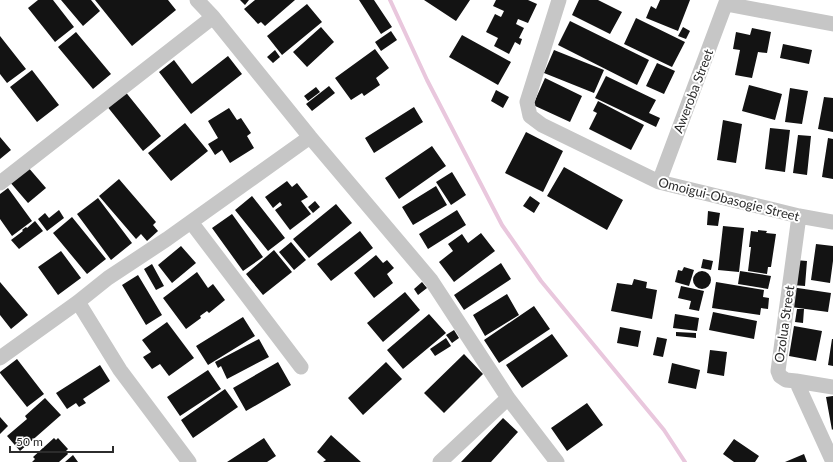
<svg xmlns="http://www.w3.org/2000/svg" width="833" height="462" font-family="Lato,sans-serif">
	<rect width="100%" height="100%" fill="#fff"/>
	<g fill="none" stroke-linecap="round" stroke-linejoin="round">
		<!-- stream -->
		<path stroke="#e9c7dd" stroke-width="4" d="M 390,0 L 427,80 L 502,225 L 541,281 L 664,430 L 685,462"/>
	</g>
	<!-- building -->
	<path fill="#131313" d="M 38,0 L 53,0 L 74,27 L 55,42 L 28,8 Z
		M 61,0 L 91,0 L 100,11 L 83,26 Z
		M 95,0 L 168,0 L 176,10 L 132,46 Z
		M 240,0 L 249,0 L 245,5 Z
		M 255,0 L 295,0 L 265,26 L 261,22 L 258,24 L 244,9 Z
		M 359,0 L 374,0 L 392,27 L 381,34 Z
		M 424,0 L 470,0 L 456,21 Z
		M 496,0 L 528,0 L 537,4 L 528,23 L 518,19 L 516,24 L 524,28 L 519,38 L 522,39 L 520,45 L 515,42 L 509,54 L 494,46 L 498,38 L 486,32 L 495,14 L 501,17 L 504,11 L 493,6 Z
		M 579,0 L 598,0 L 622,12 L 610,34 L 572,15 Z
		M 660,0 L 690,0 L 678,31 L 646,18 L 651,6 L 656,9 Z
		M 307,4 L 322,22 L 282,55 L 267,36 Z
		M 636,18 L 685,42 L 672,67 L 624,44 Z
		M 570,21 L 649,60 L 637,85 L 558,45 Z
		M 321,27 L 334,42 L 307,67 L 293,52 Z
		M 683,27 L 690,31 L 686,39 L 678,36 Z
		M 752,28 L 771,32 L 767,53 L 758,52 L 752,78 L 735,75 L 740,50 L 733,49 L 736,32 L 750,35 Z
		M 391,31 L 397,40 L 381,51 L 375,42 Z
		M 76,32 L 111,74 L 93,89 L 58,47 Z
		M 462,35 L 511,62 L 498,85 L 449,57 Z
		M 0,36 L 26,69 L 7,83 L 0,74 Z
		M 783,44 L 812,50 L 809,64 L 780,58 Z
		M 375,49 L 389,68 L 376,78 L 380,85 L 364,96 L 362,93 L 351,100 L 335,78 Z
		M 275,50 L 280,57 L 273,63 L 267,57 Z
		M 554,50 L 604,70 L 594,93 L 544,73 Z
		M 228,56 L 242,74 L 191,114 L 159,72 L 174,60 L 192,84 Z
		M 657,63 L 675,71 L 664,94 L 646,86 Z
		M 32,70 L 59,105 L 37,122 L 10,87 Z
		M 606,76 L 656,100 L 649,113 L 660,118 L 656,127 L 595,98 Z
		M 545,78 L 582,96 L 570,122 L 533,105 Z
		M 749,85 L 782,94 L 775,120 L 742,111 Z
		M 329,86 L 335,93 L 312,111 L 306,104 Z
		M 316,87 L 320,92 L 308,101 L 304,96 Z
		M 790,88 L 808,91 L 802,124 L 785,122 Z
		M 124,90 L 161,136 L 143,151 L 106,105 Z
		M 496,90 L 509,97 L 503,108 L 491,101 Z
		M 824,97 L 833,98 L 833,132 L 818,129 Z
		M 598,101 L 644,125 L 631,150 L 589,129 L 597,113 L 593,111 Z
		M 414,107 L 423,122 L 374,153 L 365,138 Z
		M 229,108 L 237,120 L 241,118 L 251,133 L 247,136 L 254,148 L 230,163 L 222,150 L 215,155 L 208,144 L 218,138 L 208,121 Z
		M 723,120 L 742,124 L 736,163 L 717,160 Z
		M 185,123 L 208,151 L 171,181 L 148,153 Z
		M 770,128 L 790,130 L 785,172 L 765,169 Z
		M 526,132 L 563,151 L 543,192 L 505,173 Z
		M 798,135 L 811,136 L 807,175 L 793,173 Z
		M 0,137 L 11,150 L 0,159 Z
		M 828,138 L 833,139 L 833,179 L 822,177 Z
		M 432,146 L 446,166 L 399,199 L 385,178 Z
		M 27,166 L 46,188 L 28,203 L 9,181 Z
		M 564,167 L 623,200 L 607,230 L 547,196 Z
		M 452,172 L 466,195 L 451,205 L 436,182 Z
		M 119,179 L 156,222 L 153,225 L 158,231 L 147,241 L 141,234 L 136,239 L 99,196 Z
		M 287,181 L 292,187 L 297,183 L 308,197 L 301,201 L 311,214 L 290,230 L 275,210 L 282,205 L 280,202 L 273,208 L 265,197 Z
		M 436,186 L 447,205 L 413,225 L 402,207 Z
		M 8,188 L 32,221 L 12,236 L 0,219 L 0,194 Z
		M 252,196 L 285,238 L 268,251 L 235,210 Z
		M 530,196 L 540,203 L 534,213 L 523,206 Z
		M 98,198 L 132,243 L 111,260 L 77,214 Z
		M 315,201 L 320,207 L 313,213 L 308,207 Z
		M 336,204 L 352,223 L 309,258 L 293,239 Z
		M 59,210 L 64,218 L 47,231 L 38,219 L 45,213 L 49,218 Z
		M 457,210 L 466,225 L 428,249 L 419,234 Z
		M 708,211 L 720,213 L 718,226 L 707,225 Z
		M 232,214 L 263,257 L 243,271 L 212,228 Z
		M 72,217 L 106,259 L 87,274 L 53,233 Z
		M 35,221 L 43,231 L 19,249 L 11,240 L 23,231 L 22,230 L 26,227 L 27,228 Z
		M 723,226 L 744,228 L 739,272 L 718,270 Z
		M 758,230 L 767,231 L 766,233 L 776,234 L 771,267 L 768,267 L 767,274 L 748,271 L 751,247 L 749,247 L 751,231 L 758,232 Z
		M 360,231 L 373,248 L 331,281 L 317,264 Z
		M 481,233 L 495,251 L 454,282 L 439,262 L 453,251 L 448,244 L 462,234 L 468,243 Z
		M 291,242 L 306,260 L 294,270 L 279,252 Z
		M 816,244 L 833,246 L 833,261 L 830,283 L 811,280 Z
		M 181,246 L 196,263 L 172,283 L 158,265 Z
		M 274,250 L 292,272 L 263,295 L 246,274 Z
		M 61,251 L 81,278 L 58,295 L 38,267 Z
		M 376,255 L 383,263 L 387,260 L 394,268 L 387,274 L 393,283 L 374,298 L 354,273 Z
		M 703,259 L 713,261 L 711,270 L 701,268 Z
		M 795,260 L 807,261 L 805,286 L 792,285 Z
		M 501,263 L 511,279 L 464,310 L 454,295 Z
		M 152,264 L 164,286 L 156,290 L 144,269 Z
		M 684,267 L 694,270 L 689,286 L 675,282 L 678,270 L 682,271 Z
		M693 280a9 9 0 1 1 18 0a9 9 0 1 1-18 0Z
		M 740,271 L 771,276 L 768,289 L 738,284 Z
		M 197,272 L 208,288 L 213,284 L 225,300 L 209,313 L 207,311 L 200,316 L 201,318 L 186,329 L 163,298 Z
		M 138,275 L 162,315 L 146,325 L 122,285 Z
		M 634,279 L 647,282 L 646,288 L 657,290 L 652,319 L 611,311 L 617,283 L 632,285 Z
		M 0,282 L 28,315 L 11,329 L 0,315 Z
		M 422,282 L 427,288 L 418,295 L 414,289 Z
		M 716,282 L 764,290 L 763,297 L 769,298 L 768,309 L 761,308 L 760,315 L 712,308 Z
		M 681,286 L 704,291 L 699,311 L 689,309 L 691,301 L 678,298 Z
		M 791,287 L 831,293 L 828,312 L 791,307 Z
		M 405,292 L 420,310 L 383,342 L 367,323 Z
		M 507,294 L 519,315 L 485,336 L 473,315 Z
		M 534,306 L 550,329 L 499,363 L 484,340 Z
		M 797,309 L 804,309 L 803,323 L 795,322 Z
		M 713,312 L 757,321 L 754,339 L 709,330 Z
		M 429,314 L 446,333 L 403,369 L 387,350 Z
		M 675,314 L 699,318 L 697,331 L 673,328 Z
		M 243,317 L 255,336 L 208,365 L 196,346 Z
		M 167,322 L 194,358 L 169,376 L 160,364 L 152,369 L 143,357 L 151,352 L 142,340 Z
		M 794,326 L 822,331 L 816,361 L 789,356 Z
		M 620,327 L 641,331 L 638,347 L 617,343 Z
		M 454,330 L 459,338 L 452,343 L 446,335 Z
		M 676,332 L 696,333 L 696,338 L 676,336 Z
		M 552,334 L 568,356 L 522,388 L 506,365 Z
		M 657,337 L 667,339 L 663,357 L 653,355 Z
		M 446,338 L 451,346 L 435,356 L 430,349 Z
		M 259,339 L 269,357 L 227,379 L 221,366 L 218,368 L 215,362 Z
		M 832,339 L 833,339 L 833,366 L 828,365 Z
		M 710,350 L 727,352 L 724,376 L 707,373 Z
		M 464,354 L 483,374 L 444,413 L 424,393 Z
		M 17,359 L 44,394 L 27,407 L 0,373 L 0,372 Z
		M 278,362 L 291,385 L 246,411 L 233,388 Z
		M 386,362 L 402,379 L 363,415 L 348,398 Z
		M 672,363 L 700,370 L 696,389 L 668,383 Z
		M 100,365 L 110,381 L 83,399 L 86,403 L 79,407 L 76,403 L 67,409 L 56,393 Z
		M 208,370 L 221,389 L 180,416 L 167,397 Z
		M 225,389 L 238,407 L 193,438 L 181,420 Z
		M 833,396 L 833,429 L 832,430 L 826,397 Z
		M 45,398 L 61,415 L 20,451 L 7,436 L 27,419 L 25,416 Z
		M 587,403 L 603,425 L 567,451 L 551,428 Z
		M 0,417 L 8,426 L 0,434 Z
		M 503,418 L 518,432 L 491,462 L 461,462 Z
		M 331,435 L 361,462 L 323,462 L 326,460 L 317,452 Z
		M 54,438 L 56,440 L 58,438 L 68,449 L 66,451 L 68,454 L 59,462 L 32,462 L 35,459 L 33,457 Z
		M 264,438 L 276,456 L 267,462 L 227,462 Z
		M 734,439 L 759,456 L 755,462 L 734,462 L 723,454 Z
		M 804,454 L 807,462 L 785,462 Z
		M 73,455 L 78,462 L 65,462 Z"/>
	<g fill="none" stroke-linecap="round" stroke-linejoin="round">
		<!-- street -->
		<path stroke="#c6c6c6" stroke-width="15" d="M 197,0 L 213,17 L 310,137 L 431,280 L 508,398 L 557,462
			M 559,0 L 527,102 L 530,116 L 542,125 L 659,182 L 799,216 L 833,222
			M 726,4 L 833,24
			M 659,182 L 727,0
			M 0,183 L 213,17
			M 799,216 L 778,371 L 780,376 L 786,380 L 796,381 L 833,387
			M 191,222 L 301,367
			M 78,302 L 120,370 L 189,462
			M 0,358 L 78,302 L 108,278 L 167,239 L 310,137
			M 796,381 L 833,462
			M 440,462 L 508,398"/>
	</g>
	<g text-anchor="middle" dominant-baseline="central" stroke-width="4" stroke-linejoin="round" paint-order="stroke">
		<!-- street labels -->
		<g font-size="13" fill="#2c2c2c" stroke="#fff">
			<text transform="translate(693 91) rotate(-69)">Aweroba Street</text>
			<text transform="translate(729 199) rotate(14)">Omoigui-Obasogie Street</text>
			<text transform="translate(784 324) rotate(-82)">Ozolua Street</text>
		</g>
	</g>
	<!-- scale -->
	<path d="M10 446v6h103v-6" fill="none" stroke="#2c2c2c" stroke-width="2"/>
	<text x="16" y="446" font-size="12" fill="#2c2c2c" stroke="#ffffff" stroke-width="3" paint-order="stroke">50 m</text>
</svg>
